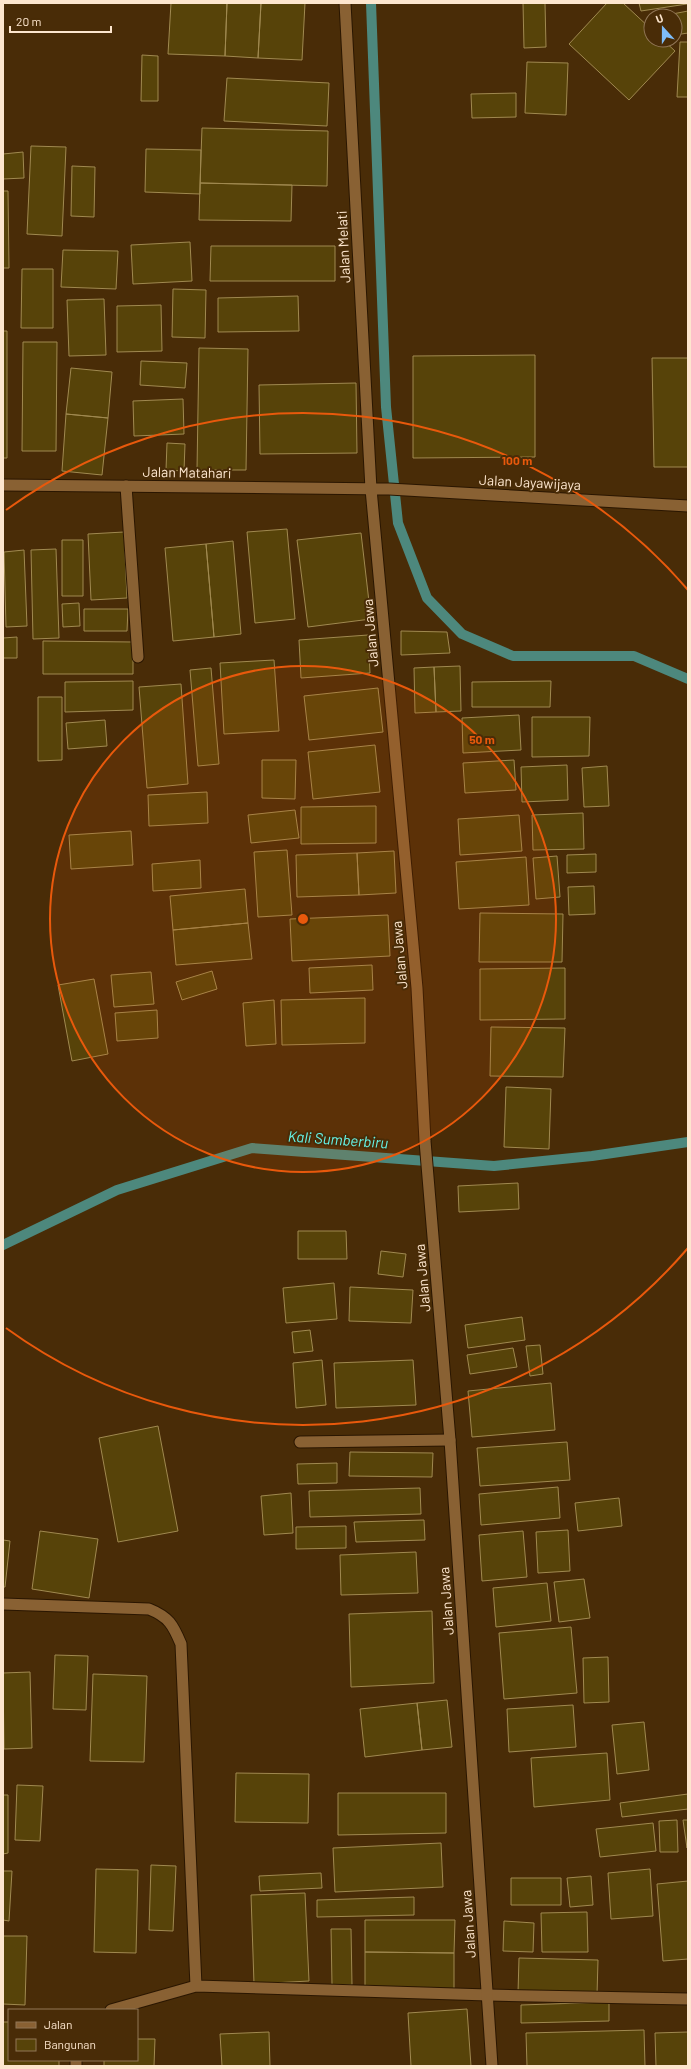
<svg xmlns="http://www.w3.org/2000/svg" width="691" height="2069" font-family="Barlow,sans-serif">
	<rect width="100%" height="100%" fill="#492c07"/>
	<g fill="none" stroke-linecap="round" stroke-linejoin="round">
		<!-- stream -->
		<path stroke="#4d887d" stroke-width="10" d="M 371,3 L 386,407 L 398,523 L 427,598 L 462,634 L 513,656 L 634,656 L 688,679
			M 3,1245 L 117,1190 L 252,1148 L 494,1166 L 592,1156 L 688,1142"/>
	</g>
	<!-- building -->
	<path fill="#574309" stroke="#a08950" d="M 171,3 L 227,3 L 225,56 L 168,54 Z
		M 227,3 L 261,3 L 258,58 L 225,56 Z
		M 261,3 L 305,3 L 302,60 L 258,58 Z
		M 523,3 L 545,3 L 546,47 L 524,48 Z
		M 607,3 L 623,3 L 651,29 L 651,40 L 663,40 L 675,51 L 629,100 L 569,44 Z
		M 639,3 L 687,3 L 687,4 L 641,11 Z
		M 688,11 L 688,33 L 675,35 L 675,16 L 667,15 Z
		M 680,42 L 688,42 L 688,97 L 677,97 Z
		M 142,55 L 158,56 L 158,101 L 141,101 Z
		M 527,62 L 568,63 L 566,115 L 525,113 Z
		M 227,78 L 329,83 L 327,126 L 224,121 Z
		M 516,93 L 516,117 L 472,118 L 471,94 Z
		M 202,128 L 328,131 L 327,186 L 200,183 Z
		M 31,146 L 66,147 L 62,236 L 27,234 Z
		M 146,149 L 201,150 L 200,194 L 145,192 Z
		M 23,152 L 24,178 L 3,179 L 3,154 Z
		M 72,166 L 95,167 L 94,217 L 71,216 Z
		M 200,183 L 292,185 L 291,221 L 199,220 Z
		M 3,191 L 8,191 L 9,268 L 3,268 Z
		M 190,242 L 192,281 L 133,284 L 131,245 Z
		M 211,246 L 335,246 L 335,281 L 210,281 Z
		M 63,250 L 118,251 L 116,289 L 61,287 Z
		M 22,269 L 53,269 L 53,328 L 21,328 Z
		M 173,289 L 206,290 L 205,338 L 172,337 Z
		M 298,296 L 299,331 L 218,332 L 218,298 Z
		M 104,299 L 106,355 L 69,356 L 67,300 Z
		M 161,305 L 162,351 L 117,352 L 117,306 Z
		M 3,331 L 7,331 L 7,458 L 3,458 Z
		M 23,342 L 57,342 L 56,451 L 22,451 Z
		M 199,348 L 248,349 L 246,470 L 197,470 Z
		M 535,355 L 535,457 L 413,458 L 413,356 Z
		M 652,358 L 688,358 L 688,467 L 654,467 Z
		M 141,361 L 187,363 L 185,388 L 140,385 Z
		M 71,368 L 112,372 L 108,418 L 66,414 Z
		M 356,383 L 357,453 L 260,454 L 259,385 Z
		M 183,399 L 184,434 L 134,436 L 133,401 Z
		M 66,414 L 108,418 L 102,475 L 62,471 Z
		M 167,443 L 185,444 L 184,471 L 166,470 Z
		M 287,529 L 295,619 L 255,623 L 247,532 Z
		M 124,532 L 127,598 L 91,600 L 88,534 Z
		M 361,533 L 371,619 L 308,627 L 297,540 Z
		M 62,540 L 83,540 L 83,596 L 62,596 Z
		M 233,541 L 241,634 L 214,637 L 206,544 Z
		M 206,544 L 214,637 L 173,641 L 165,548 Z
		M 56,549 L 59,638 L 33,639 L 31,550 Z
		M 24,550 L 27,626 L 6,627 L 4,552 Z
		M 79,603 L 80,626 L 63,627 L 62,604 Z
		M 84,609 L 128,609 L 127,631 L 84,631 Z
		M 401,631 L 447,632 L 450,653 L 401,655 Z
		M 368,635 L 370,673 L 301,678 L 299,640 Z
		M 17,637 L 17,658 L 3,658 L 3,638 Z
		M 43,641 L 133,642 L 133,674 L 43,674 Z
		M 274,660 L 279,731 L 224,734 L 220,663 Z
		M 460,666 L 461,711 L 436,712 L 434,667 Z
		M 434,667 L 436,712 L 415,713 L 414,668 Z
		M 211,668 L 219,764 L 198,766 L 190,670 Z
		M 133,681 L 133,710 L 65,712 L 65,682 Z
		M 551,681 L 550,707 L 472,707 L 472,682 Z
		M 181,684 L 188,784 L 147,788 L 139,687 Z
		M 378,688 L 383,732 L 309,740 L 304,696 Z
		M 38,697 L 62,697 L 62,760 L 38,761 Z
		M 519,715 L 521,750 L 463,753 L 462,718 Z
		M 532,717 L 590,717 L 589,756 L 532,757 Z
		M 105,720 L 107,746 L 68,749 L 66,723 Z
		M 375,745 L 380,792 L 313,799 L 308,752 Z
		M 262,760 L 296,760 L 295,799 L 262,798 Z
		M 514,760 L 516,790 L 465,793 L 463,763 Z
		M 567,765 L 568,800 L 522,802 L 521,767 Z
		M 607,766 L 609,806 L 584,807 L 582,768 Z
		M 207,792 L 208,823 L 149,826 L 148,795 Z
		M 376,806 L 376,843 L 301,844 L 301,807 Z
		M 295,810 L 299,838 L 251,843 L 248,815 Z
		M 583,813 L 584,849 L 533,850 L 532,815 Z
		M 519,815 L 522,851 L 460,855 L 458,819 Z
		M 131,831 L 133,865 L 71,869 L 69,835 Z
		M 287,850 L 292,915 L 258,917 L 254,852 Z
		M 394,851 L 396,893 L 359,895 L 357,853 Z
		M 357,853 L 359,895 L 297,897 L 296,855 Z
		M 596,854 L 596,872 L 567,873 L 567,855 Z
		M 557,856 L 560,897 L 536,899 L 533,858 Z
		M 526,857 L 529,905 L 459,909 L 456,862 Z
		M 200,860 L 201,888 L 153,891 L 152,864 Z
		M 594,886 L 595,914 L 569,915 L 568,887 Z
		M 245,889 L 248,923 L 173,930 L 170,896 Z
		M 480,913 L 563,914 L 562,962 L 479,962 Z
		M 388,915 L 390,956 L 292,961 L 290,919 Z
		M 248,923 L 252,959 L 176,965 L 173,930 Z
		M 372,965 L 373,990 L 310,993 L 309,968 Z
		M 565,968 L 565,1019 L 480,1020 L 480,969 Z
		M 212,971 L 217,989 L 182,1000 L 176,982 Z
		M 151,972 L 154,1004 L 114,1007 L 111,975 Z
		M 94,979 L 108,1054 L 72,1061 L 58,985 Z
		M 365,998 L 365,1043 L 282,1045 L 281,1000 Z
		M 274,1000 L 276,1044 L 246,1046 L 243,1003 Z
		M 157,1010 L 158,1038 L 117,1041 L 115,1013 Z
		M 491,1027 L 565,1028 L 563,1077 L 490,1076 Z
		M 506,1087 L 551,1089 L 549,1149 L 504,1147 Z
		M 518,1183 L 519,1209 L 459,1212 L 458,1186 Z
		M 298,1231 L 346,1231 L 347,1259 L 298,1259 Z
		M 381,1251 L 406,1254 L 403,1277 L 378,1274 Z
		M 334,1283 L 337,1319 L 286,1323 L 283,1288 Z
		M 350,1287 L 413,1290 L 411,1323 L 349,1321 Z
		M 522,1317 L 525,1340 L 468,1348 L 465,1325 Z
		M 310,1330 L 313,1351 L 294,1353 L 292,1332 Z
		M 540,1345 L 543,1374 L 530,1376 L 526,1346 Z
		M 513,1348 L 517,1367 L 470,1374 L 467,1355 Z
		M 322,1360 L 326,1405 L 296,1408 L 293,1363 Z
		M 413,1360 L 416,1405 L 336,1408 L 334,1363 Z
		M 551,1383 L 555,1430 L 472,1437 L 468,1391 Z
		M 158,1426 L 178,1531 L 118,1542 L 99,1438 Z
		M 567,1442 L 570,1480 L 480,1486 L 477,1448 Z
		M 350,1452 L 433,1453 L 432,1477 L 349,1476 Z
		M 337,1463 L 337,1483 L 298,1484 L 297,1464 Z
		M 558,1487 L 560,1518 L 481,1525 L 479,1494 Z
		M 420,1488 L 421,1514 L 310,1517 L 309,1491 Z
		M 291,1493 L 293,1533 L 264,1535 L 261,1496 Z
		M 619,1498 L 622,1526 L 578,1531 L 575,1503 Z
		M 424,1520 L 425,1540 L 356,1542 L 354,1522 Z
		M 346,1526 L 346,1548 L 296,1549 L 296,1527 Z
		M 568,1530 L 570,1571 L 538,1573 L 536,1532 Z
		M 40,1531 L 98,1539 L 89,1598 L 32,1589 Z
		M 523,1531 L 527,1577 L 482,1581 L 479,1535 Z
		M 3,1540 L 10,1541 L 5,1587 L 3,1587 Z
		M 416,1552 L 418,1593 L 341,1595 L 340,1555 Z
		M 584,1579 L 590,1618 L 559,1622 L 554,1582 Z
		M 547,1583 L 551,1621 L 496,1627 L 493,1588 Z
		M 432,1611 L 434,1683 L 351,1687 L 349,1614 Z
		M 571,1627 L 577,1693 L 504,1699 L 499,1633 Z
		M 55,1655 L 88,1656 L 86,1710 L 53,1709 Z
		M 608,1657 L 609,1702 L 584,1703 L 583,1658 Z
		M 30,1672 L 32,1748 L 4,1749 L 3,1673 Z
		M 93,1674 L 147,1676 L 144,1762 L 90,1761 Z
		M 447,1700 L 452,1747 L 422,1750 L 417,1703 Z
		M 417,1703 L 422,1750 L 365,1757 L 360,1709 Z
		M 573,1705 L 576,1747 L 509,1752 L 507,1709 Z
		M 644,1722 L 649,1770 L 617,1774 L 612,1725 Z
		M 607,1753 L 610,1800 L 534,1807 L 531,1758 Z
		M 236,1773 L 309,1774 L 308,1823 L 235,1822 Z
		M 17,1785 L 43,1786 L 40,1841 L 15,1840 Z
		M 338,1793 L 446,1793 L 446,1833 L 338,1835 Z
		M 688,1794 L 688,1809 L 622,1817 L 620,1803 Z
		M 3,1795 L 8,1795 L 8,1853 L 3,1854 Z
		M 677,1820 L 678,1852 L 660,1852 L 659,1821 Z
		M 683,1820 L 688,1820 L 687,1848 Z
		M 653,1823 L 656,1851 L 600,1857 L 596,1829 Z
		M 441,1843 L 443,1887 L 335,1892 L 333,1848 Z
		M 151,1865 L 176,1866 L 173,1931 L 149,1930 Z
		M 96,1869 L 138,1870 L 136,1953 L 94,1952 Z
		M 650,1869 L 653,1916 L 611,1919 L 608,1873 Z
		M 3,1871 L 12,1871 L 9,1921 L 3,1920 Z
		M 321,1873 L 322,1888 L 260,1891 L 259,1876 Z
		M 591,1876 L 593,1905 L 570,1907 L 567,1878 Z
		M 511,1878 L 561,1878 L 561,1905 L 511,1905 Z
		M 688,1881 L 688,1959 L 663,1961 L 657,1884 Z
		M 305,1893 L 309,1981 L 254,1984 L 251,1895 Z
		M 414,1897 L 414,1915 L 317,1917 L 317,1900 Z
		M 587,1912 L 588,1952 L 542,1952 L 541,1913 Z
		M 365,1920 L 455,1920 L 454,1953 L 365,1952 Z
		M 504,1921 L 534,1923 L 533,1952 L 503,1951 Z
		M 331,1929 L 351,1929 L 352,1985 L 332,1985 Z
		M 3,1936 L 27,1936 L 25,2005 L 3,2004 Z
		M 365,1952 L 454,1953 L 454,1990 L 365,1989 Z
		M 519,1958 L 598,1960 L 597,1995 L 518,1993 Z
		M 609,2002 L 609,2021 L 521,2023 L 521,2005 Z
		M 467,2009 L 471,2066 L 411,2066 L 408,2013 Z
		M 3,2022 L 9,2022 L 9,2060 L 59,2060 L 59,2066 L 3,2066 Z
		M 644,2030 L 645,2066 L 527,2066 L 526,2033 Z
		M 269,2032 L 270,2066 L 222,2066 L 220,2034 Z
		M 688,2032 L 688,2066 L 656,2066 L 655,2033 Z
		M 137,2039 L 155,2039 L 154,2066 L 104,2066 L 104,2060 L 137,2060 Z"/>
	<g fill="none" stroke-linecap="round" stroke-linejoin="round">
		<defs>
			<path id="minor" d="M 126,486 L 138,657
				M 300,1442 L 450,1440
				M 3,1604 L 149,1609 C 169,1617 173,1625 181,1644 L 196,1986
				M 111,2010 L 196,1986 L 488,1995 L 688,1999
				M 76,2060 L 76,2066"/>
			<path id="tertiary" d="M 345,3 L 371,489 L 417,988 L 425,1141 L 450,1440 L 492,2066
				M 3,485 L 389,489 L 688,506"/>
		</defs>
		<!-- minor casing -->
		<use href="#minor" stroke="#2a1600" stroke-width="13"/>
		<!-- tertiary casing -->
		<use href="#tertiary" stroke="#2a1600" stroke-width="13"/>
		<!-- minor -->
		<use href="#minor" stroke="#896133" stroke-width="11"/>
		<!-- tertiary -->
		<use href="#tertiary" stroke="#896133" stroke-width="11"/>
	</g>
	<!-- distance rings -->
	<circle cx="303" cy="919" r="253" fill="#e8590c" fill-opacity=".12"/>
	<g fill="none" stroke="#e8590c" stroke-width="2">
		<circle cx="303" cy="919" r="253"/>
		<path d="M688 1248A506 506 0 0 1 6 1328M6 510A506 506 0 0 1 688 590"/>
	</g>
	<g text-anchor="middle" dominant-baseline="central" stroke-width="4" stroke-linejoin="round" paint-order="stroke">
		<!-- street labels -->
		<g font-size="14" fill="#fde6ce" stroke="#492c07">
			<text transform="translate(343 247) rotate(-93)">Jalan Melati</text>
			<text transform="translate(187 472) rotate(1)">Jalan Matahari</text>
			<text transform="translate(530 482) rotate(3)">Jalan Jayawijaya</text>
			<text transform="translate(370 633) rotate(-95)">Jalan Jawa</text>
			<text transform="translate(399 955) rotate(-95)">Jalan Jawa</text>
			<text transform="translate(422 1278) rotate(-95)">Jalan Jawa</text>
			<text transform="translate(446 1601) rotate(-94)">Jalan Jawa</text>
			<text transform="translate(468 1924) rotate(-94)">Jalan Jawa</text>
		</g>
		<!-- water labels -->
		<g font-size="15" font-style="italic" fill="#66f6eb" stroke="#492c07">
			<text transform="translate(338 1139) rotate(4)">Kali Sumberbiru</text>
		</g>
	</g>
	<circle cx="303" cy="919" r="6" fill="#e8590c" stroke="#492c07" stroke-width="2"/>
	<g font-size="12" text-anchor="middle" font-weight="bold" fill="#e8590c" stroke="#492c07" stroke-width="4" stroke-linejoin="round" paint-order="stroke">
		<text x="517" y="465">100 m</text>
		<text x="482" y="744">50 m</text>
	</g>
	<!-- border -->
	<rect width="691" height="2069" fill="none" stroke="#fde6ce" stroke-width="8"/>
	<!-- legend -->
	<rect x="8" y="2009" width="130" height="52" fill="#492c07" stroke="#917657"/>
	<rect x="16" y="2022" width="20" height="6" fill="#896133" stroke="#917657"/>
	<text x="44" y="2029" font-size="12" fill="#fde6ce">Jalan</text>
	<rect x="16" y="2039" width="20" height="12" fill="#574309" stroke="#917657"/>
	<text x="44" y="2049" font-size="12" fill="#fde6ce">Bangunan</text>
	<!-- north arrow -->
	<g transform="translate(663 28) rotate(339)"><circle r="19" fill="#492c07" stroke="#917657"/>
	<path d="M0-3L7 15L0 10L-7 15Z" fill="#7ebdf9"/>
	<text y="-6" font-size="11" font-weight="bold" text-anchor="middle" fill="#fde6ce">U</text>
	</g>
	<!-- scale -->
	<path d="M10 26v6h101v-6" fill="none" stroke="#fde6ce" stroke-width="2"/>
	<text x="16" y="26" font-size="12" fill="#fde6ce" stroke="#492c07" stroke-width="3" paint-order="stroke">20 m</text>
</svg>
